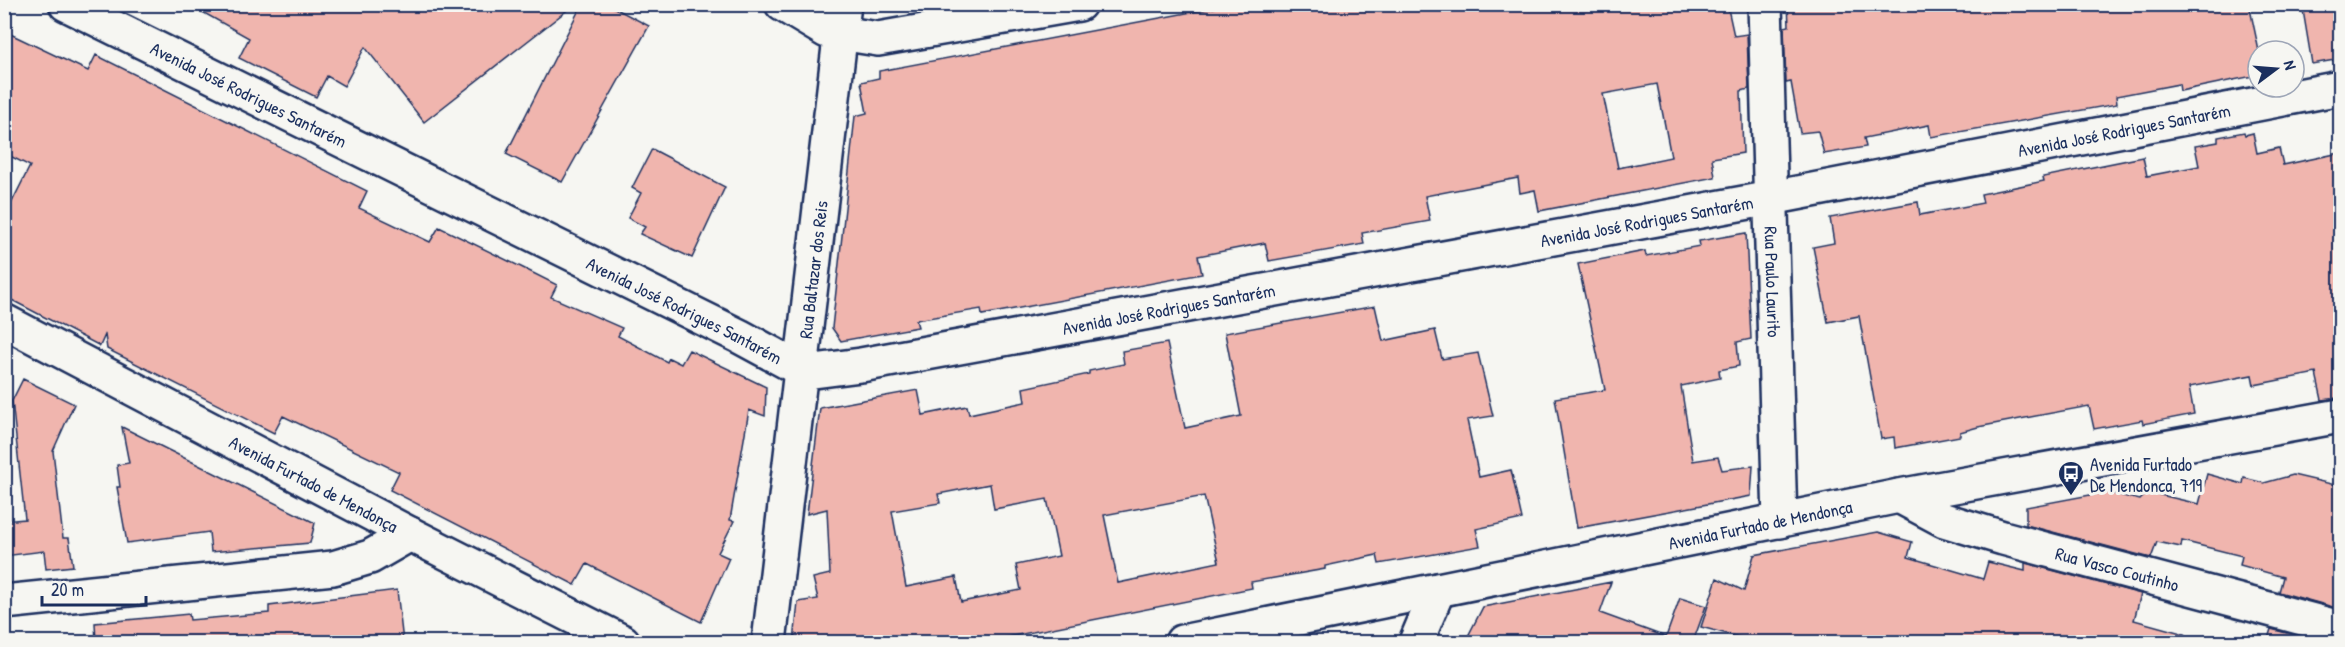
<svg xmlns="http://www.w3.org/2000/svg" width="2345" height="647" font-family="'Patrick Hand',sans-serif">
	<rect width="100%" height="100%" fill="#f6f6f2"/>
	<filter id="ink" filterUnits="userSpaceOnUse"><feTurbulence type="fractalNoise" baseFrequency=".0167" numOctaves="2"/><feDisplacementMap in="SourceGraphic" scale="12" xChannelSelector="R" yChannelSelector="G"/><feConvolveMatrix kernelMatrix="1 2 1 2 8 2 1 2 1" color-interpolation-filters="sRGB"/></filter>
	<g filter="url(#ink)">
		<!-- building -->
		<path fill="#f0b5ae" stroke="#1b2f5e" stroke-width="1.5" fill-rule="evenodd" d="M 188,4 L 575,4 L 424,122 L 365,47 L 344,86 L 327,76 L 316,97 L 239,58 L 249,38 Z
			M 582,4 L 607,4 L 649,26 L 562,182 L 506,154 Z
			M 1234,4 L 1727,4 L 1734,36 L 1747,34 L 1749,89 L 1741,91 L 1743,153 L 1712,158 L 1715,177 L 1539,211 L 1535,190 L 1520,193 L 1518,178 L 1425,196 L 1430,221 L 1362,233 L 1364,244 L 1269,261 L 1265,243 L 1198,256 L 1202,274 L 982,315 L 981,309 L 916,320 L 918,327 L 841,341 L 832,328 L 855,116 L 867,113 L 861,82 L 879,78 L 879,71 ZM 1657,84 L 1671,157 L 1618,168 L 1603,94 Z
			M 1788,4 L 2154,4 L 2155,10 L 2194,4 L 2249,4 L 2259,51 L 2258,75 L 2180,91 L 2179,84 L 2116,96 L 2117,104 L 1931,137 L 1929,125 L 1864,138 L 1866,147 L 1824,154 L 1818,131 L 1800,133 L 1791,82 L 1786,83 L 1784,27 L 1789,26 Z
			M 2302,4 L 2340,4 L 2340,59 L 2312,64 Z
			M 4,31 L 88,71 L 96,55 L 367,191 L 359,208 L 430,242 L 439,227 L 523,268 L 557,285 L 551,297 L 622,328 L 618,336 L 667,362 L 669,358 L 681,364 L 689,350 L 766,387 L 765,416 L 749,410 L 730,520 L 734,521 L 718,553 L 729,558 L 701,622 L 587,564 L 575,585 L 390,490 L 399,472 L 283,416 L 274,433 L 107,349 L 105,335 L 100,346 L 4,296 L 4,218 L 30,166 L 4,153 Z
			M 2244,132 L 2245,135 L 2253,133 L 2257,153 L 2279,148 L 2283,165 L 2340,153 L 2340,398 L 2322,400 L 2316,373 L 2254,385 L 2252,375 L 2189,387 L 2194,414 L 2143,424 L 2142,420 L 2094,429 L 2089,406 L 1978,427 L 1960,432 L 1960,436 L 1895,448 L 1894,437 L 1881,439 L 1859,316 L 1828,322 L 1813,247 L 1834,243 L 1830,218 L 1918,202 L 1920,215 L 1983,203 L 1981,194 L 2044,181 L 2043,177 L 2143,157 L 2147,176 L 2199,166 L 2195,146 L 2218,142 L 2218,137 Z
			M 652,149 L 725,187 L 692,258 L 640,234 L 645,227 L 628,218 L 641,193 L 632,188 Z
			M 1746,233 L 1751,339 L 1737,342 L 1739,366 L 1719,370 L 1720,378 L 1681,386 L 1693,461 L 1718,457 L 1722,470 L 1753,466 L 1751,496 L 1577,528 L 1555,398 L 1605,390 L 1578,264 L 1645,251 L 1646,256 L 1700,246 L 1699,241 Z
			M 1375,306 L 1383,341 L 1435,330 L 1442,359 L 1478,353 L 1493,416 L 1467,420 L 1479,477 L 1511,470 L 1522,519 L 1476,529 L 1480,546 L 1379,564 L 1377,555 L 1325,566 L 1325,569 L 1251,582 L 1252,588 L 983,642 L 794,642 L 798,602 L 818,599 L 813,578 L 830,574 L 827,509 L 807,514 L 820,408 L 918,390 L 923,415 L 967,406 L 969,414 L 1025,402 L 1023,388 L 1089,374 L 1089,371 L 1124,364 L 1122,351 L 1167,343 L 1185,428 L 1241,416 L 1225,333 ZM 990,484 L 994,509 L 1047,499 L 1059,556 L 1016,565 L 1021,590 L 961,602 L 956,577 L 906,587 L 892,511 L 940,503 L 938,494 ZM 1204,496 L 1219,562 L 1118,583 L 1104,515 Z
			M 23,379 L 74,404 L 53,451 L 63,538 L 69,538 L 73,566 L 46,569 L 44,551 L 4,556 L 4,521 L 25,519 L 12,401 Z
			M 122,427 L 315,523 L 310,543 L 211,552 L 209,532 L 127,543 L 117,487 L 120,487 L 117,465 L 129,463 Z
			M 2207,474 L 2243,484 L 2244,478 L 2264,483 L 2293,475 L 2340,486 L 2340,609 L 2279,592 L 2283,577 L 2240,565 L 2242,556 L 2182,541 L 2181,547 L 2157,542 L 2151,558 L 2026,525 L 2026,507 L 2106,492 L 2140,500 L 2148,492 L 2199,504 Z
			M 1878,532 L 1912,542 L 1908,557 L 1983,579 L 1988,562 L 2025,571 L 2025,563 L 2141,594 L 2134,620 L 2185,634 L 2184,642 L 1757,642 L 1701,627 L 1717,578 L 1744,591 L 1754,555 Z
			M 1611,582 L 1600,613 L 1666,637 L 1680,598 L 1706,606 L 1693,642 L 1465,642 L 1483,607 Z
			M 397,590 L 403,642 L 96,642 L 95,623 L 189,614 L 190,620 L 269,613 L 269,606 Z
			M 2271,629 L 2322,642 L 2267,642 Z"/>
		<g fill="none" stroke-linecap="round" stroke-linejoin="round">
			<defs>
				<g id="street">
					<path id="s1" d="M 66,4 L 739,336 L 800,369 L 814,371 L 861,365 L 1771,198 L 2340,88"/>
					<path d="M 782,4 L 827,31 L 878,39 L 1079,4"/>
					<path id="s2" d="M 1765,4 L 1780,521"/>
					<path id="s3" d="M 4,321 L 410,534 L 623,642"/>
					<path id="s4" d="M 1899,496 L 1944,520 L 2003,538 L 2340,628"/>
					<path d="M 4,602 L 333,568 L 370,557 L 410,534"/>
					<path id="s5" d="M 769,642 L 844,4"/>
					<path id="s6" d="M 1182,642 L 1899,496 L 2340,416"/>
					<path d="M 1416,642 L 1438,590"/>
				</g>
			</defs>
			<!-- street casing -->
			<use href="#street" stroke="#1b2f5e" stroke-width="38"/>
			<!-- street -->
			<use href="#street" stroke="#f6f6f2" stroke-width="33"/>
		</g>
	</g>
	<!-- icons -->
	<defs>
		<symbol id="bus-pin" viewBox="-11 -11 22 30"><path d="M0 17L-7.5 6A9.5 9.5 0 1 1 7.5 6Z" fill="#1b2f5e" stroke="#f6f6f2"/><path d="M-5-6H5V4H4V6H2V4H-2V6H-4V4H-5ZM-3.5-4V0h7V-4ZM-3.5 1.2v1.5H-2V1.2ZM2 1.2v1.5H3.5V1.2Z" fill="#fff"/></symbol>
	</defs>
	<g fill-rule="evenodd">
		<use href="#bus-pin" x="2056" y="459" width="30" height="40"/>
	</g>
	<g text-anchor="middle" dominant-baseline="central" stroke-width="6" stroke-linejoin="round" paint-order="stroke">
		<!-- street labels -->
		<g font-size="18" fill="#1b2f5e" stroke="#f6f6f2">
			<text stroke="none"><textPath href="#s1" startOffset="204">Avenida José Rodrigues Santarém</textPath></text>
			<text stroke="none"><textPath href="#s1" startOffset="2166">Avenida José Rodrigues Santarém</textPath></text>
			<text stroke="none"><textPath href="#s1" startOffset="1680">Avenida José Rodrigues Santarém</textPath></text>
			<text stroke="none"><textPath href="#s5" startOffset="375">Rua Baltazar dos Reis</textPath></text>
			<text stroke="none"><textPath href="#s2" startOffset="278">Rua Paulo Laurito</textPath></text>
			<text stroke="none"><textPath href="#s1" startOffset="1194">Avenida José Rodrigues Santarém</textPath></text>
			<text stroke="none"><textPath href="#s1" startOffset="690">Avenida José Rodrigues Santarém</textPath></text>
			<text stroke="none"><textPath href="#s3" startOffset="350">Avenida Furtado de Mendonça</textPath></text>
			<text stroke="none"><textPath href="#s6" startOffset="590">Avenida Furtado de Mendonça</textPath></text>
			<text stroke="none"><textPath href="#s4" startOffset="231">Rua Vasco Coutinho</textPath></text>
		</g>
		<!-- poi labels -->
		<g font-size="18" fill="#1b2f5e" stroke="#f6f6f2" text-anchor="start">
			<text x="2090" y="464">Avenida Furtado<tspan x="2090" dy="21">De Mendonca, 719</tspan></text>
		</g>
	</g>
	<!-- margin -->
	<rect width="2345" height="647" fill="none" stroke="#f6f6f2" stroke-width="24"/>
	<rect x="12" y="12" width="2321" height="623" fill="none" stroke="#1b2f5e" stroke-width="2" filter="url(#ink)"/>
	<!-- north arrow -->
	<g transform="translate(2276 69) rotate(74)"><circle r="28" fill="#f6f6f2" stroke="#9ea6b7" stroke-width="1.5"/>
	<path d="M0-4.5L10 22L0 15L-10 22Z" fill="#1b2f5e"/>
	<text y="-9" font-size="16" font-weight="bold" text-anchor="middle" fill="#1b2f5e">N</text>
	</g>
	<!-- scale -->
	<path d="M42 596v9h104v-9" fill="none" stroke="#1b2f5e" stroke-width="3"/>
	<text x="51" y="596" font-size="18" fill="#1b2f5e" stroke="#f6f6f2" stroke-width="4.5" paint-order="stroke">20 m</text>
</svg>
